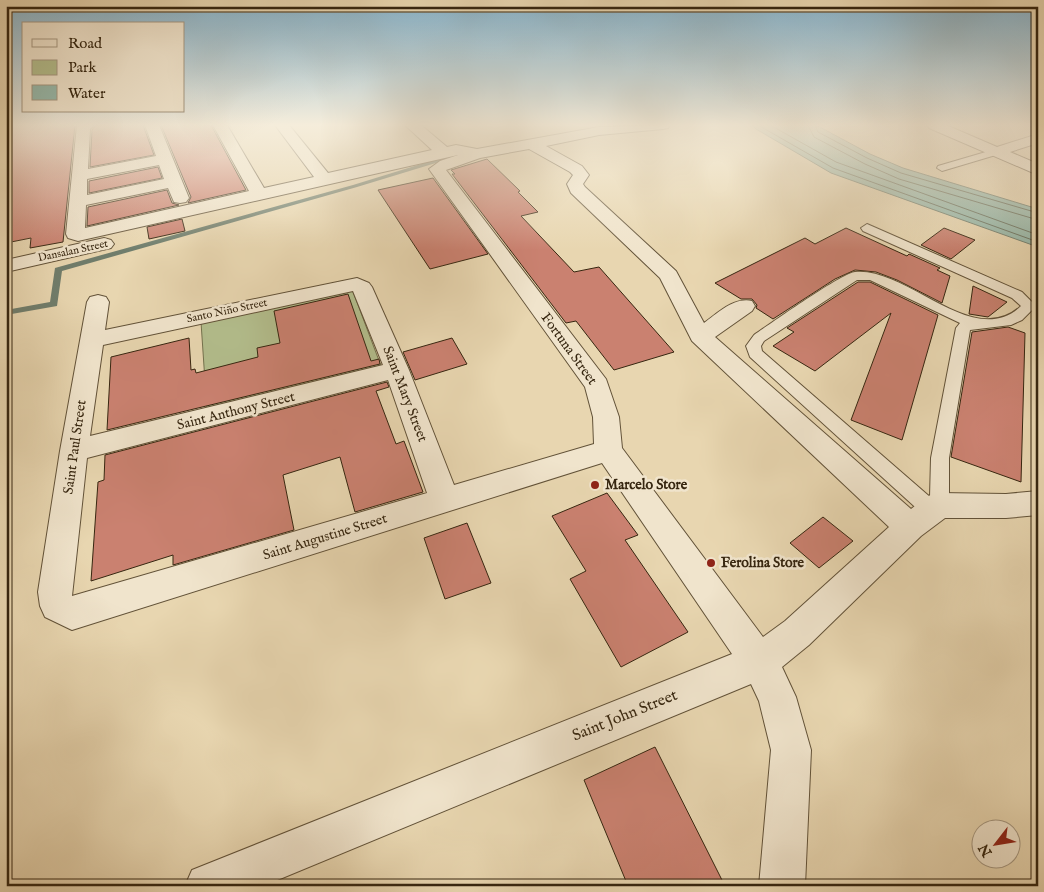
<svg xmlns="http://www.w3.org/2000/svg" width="1044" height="892" font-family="'IM FELL English',serif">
	<rect width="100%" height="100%" fill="#e8d6b0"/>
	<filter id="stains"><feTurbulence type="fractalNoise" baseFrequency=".004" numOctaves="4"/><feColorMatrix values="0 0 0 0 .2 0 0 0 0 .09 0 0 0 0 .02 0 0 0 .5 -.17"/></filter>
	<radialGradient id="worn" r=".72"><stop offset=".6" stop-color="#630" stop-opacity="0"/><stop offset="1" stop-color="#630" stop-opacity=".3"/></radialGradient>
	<!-- green -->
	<path fill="#b3be8d" stroke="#74724e" d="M 352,289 L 381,366 L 207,411 L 201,322 Z"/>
	<!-- water -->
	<path fill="#97b9ab" stroke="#707e6d" d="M 752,125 L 816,125 L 870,154 L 903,168 L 1038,209 L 1038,247 L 831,173 L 756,129 Z"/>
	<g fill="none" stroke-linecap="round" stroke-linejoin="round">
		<!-- shore -->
		<path stroke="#66705e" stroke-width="1" d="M 758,125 L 833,168 L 1038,242
			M 770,125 L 836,162 L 1038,235
			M 808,125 L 814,137 L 865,164 L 899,179 L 1038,220
			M 815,125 L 818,132 L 867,158 L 901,173 L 1038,213"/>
		<!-- stream -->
		<path fill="#707e6d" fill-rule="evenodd" d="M 615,125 L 631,125 L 602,130 L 599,128 Z
			M 460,152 L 463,154 L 462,155 L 357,187 L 62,271 L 57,306 L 6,315 L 6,310 L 50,302 L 55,268 L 353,185 Z"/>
	</g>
	<!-- building -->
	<path fill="#ca8170" stroke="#362610" d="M 6,125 L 75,125 L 63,242 L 30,248 L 31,238 L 6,243 Z
		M 96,125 L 143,125 L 154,155 L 90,167 L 92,130 Z
		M 161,125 L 211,125 L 246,190 L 188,203 L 191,197 Z
		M 487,159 L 520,191 L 518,192 L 538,212 L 521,216 L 574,272 L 599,267 L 674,352 L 614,370 L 576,321 L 566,323 L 452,174 L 455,174 L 451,170 Z
		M 158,167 L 162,178 L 89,193 L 89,181 Z
		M 433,178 L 488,254 L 430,269 L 378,190 Z
		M 167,190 L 172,203 L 179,205 L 87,226 L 88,207 Z
		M 182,219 L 185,231 L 149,239 L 147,227 Z
		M 846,228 L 907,256 L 909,254 L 940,268 L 937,270 L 950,276 L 942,303 L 897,280 L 876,272 L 855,270 L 835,279 L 773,319 L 756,308 L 757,305 L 752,299 L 741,299 L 715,283 L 805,238 L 815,244 Z
		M 944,228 L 975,240 L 951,259 L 921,245 Z
		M 858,282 L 870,282 L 938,315 L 902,440 L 851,420 L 891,313 L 815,371 L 773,346 L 794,332 L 787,328 Z
		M 973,286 L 1007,302 L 988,317 L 969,314 Z
		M 348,294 L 371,361 L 379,359 L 380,364 L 107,430 L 111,357 L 189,338 L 191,370 L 195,369 L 196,373 L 258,357 L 257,348 L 280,343 L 274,311 Z
		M 1008,327 L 1025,333 L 1021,482 L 951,457 L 972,332 Z
		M 452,338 L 467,364 L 415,380 L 403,352 Z
		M 387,382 L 389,387 L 376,391 L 396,444 L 404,441 L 423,492 L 355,512 L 340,457 L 283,475 L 294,530 L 173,565 L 173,555 L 91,581 L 98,482 L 104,480 L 105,455 Z
		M 607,493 L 638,535 L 625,540 L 688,632 L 621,667 L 570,579 L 586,571 L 552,516 Z
		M 823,517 L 853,541 L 819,568 L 790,543 Z
		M 467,523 L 491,583 L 445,599 L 424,538 Z
		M 655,747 L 725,886 L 628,886 L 584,780 Z"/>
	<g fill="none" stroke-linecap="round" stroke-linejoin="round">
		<defs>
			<path id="service" d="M 996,149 L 999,150 L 999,154 L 942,171 L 937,168 L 938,166 Z
				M 867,224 L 1022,292 L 1036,306 L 1022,320 L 1011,325 L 970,330 L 949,458 L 949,505 L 946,511 L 932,518 L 925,516 L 750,357 L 746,346 L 754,335 C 770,324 842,273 855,272 C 908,267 973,351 1021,306 L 1012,298 L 863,231 L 861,228 ZM 857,280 L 870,280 L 960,323 L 956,328 L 931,458 L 930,497 L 762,351 L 761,346 L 764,341 Z"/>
			<path id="minor" d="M 77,125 L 94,125 L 90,129 L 88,169 L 156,156 L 145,125 L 159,125 L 189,198 L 186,202 L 180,203 L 174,202 L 168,188 L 86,205 L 85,228 L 249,191 L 213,125 L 227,125 L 264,188 L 314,177 L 275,125 L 289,125 L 328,173 L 432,150 L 405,125 L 421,125 L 447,147 L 456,145 L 477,149 L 599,127 L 670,125 L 668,128 L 663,129 L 599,135 L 546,146 L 582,166 L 589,175 L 583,184 L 585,187 L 676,271 L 704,323 C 718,313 734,297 752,301 L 755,306 L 752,311 L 715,337 L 911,509 L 928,496 L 939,493 L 1006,494 L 1038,491 L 1038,515 L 1006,518 L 945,518 L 921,536 L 809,645 L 782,667 L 796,697 L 811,750 L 805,886 L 759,886 L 771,750 L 759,701 L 751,684 L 263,886 L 185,886 L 192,870 L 732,654 L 602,463 L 72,630 L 45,617 L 40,606 L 38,592 L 60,451 L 87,302 L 90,297 L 98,295 L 106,297 L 109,302 L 105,330 L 357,278 L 369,283 L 372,287 L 409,370 L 454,485 L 594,444 L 593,417 L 585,387 L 429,169 L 440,161 L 458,155 L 78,241 L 68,238 L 66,234 ZM 529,149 L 570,172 L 573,175 L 567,184 L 571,193 L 660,278 L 692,341 L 889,527 L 785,621 L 763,637 L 622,448 L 619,417 L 606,379 L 446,170 L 480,158 ZM 159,165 L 164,179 L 87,195 L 87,179 ZM 353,291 L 383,365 L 90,436 L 103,345 ZM 388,380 L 427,493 L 72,596 L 87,458 Z
				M 927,125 L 946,125 L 997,147 L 1038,134 L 1038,143 L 1010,152 L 1038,164 L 1038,175 L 929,128 Z
				M 104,238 L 111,240 L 114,244 L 111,248 L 6,272 L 6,260 Z"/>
		</defs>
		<!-- service casing -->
		<use href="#service" stroke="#625238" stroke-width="2"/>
		<!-- minor casing -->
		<use href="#minor" stroke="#625238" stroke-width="2"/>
		<!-- service -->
		<use href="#service" fill="#f0e4cc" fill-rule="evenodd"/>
		<!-- minor -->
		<use href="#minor" fill="#f0e4cc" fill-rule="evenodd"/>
	</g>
	<!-- sky -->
	<linearGradient id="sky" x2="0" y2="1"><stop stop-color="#87b6d0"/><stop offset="0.5" stop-color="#f5eddb"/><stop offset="1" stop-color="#f5eddb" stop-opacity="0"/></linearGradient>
	<rect width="1044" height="250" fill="url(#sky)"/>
	<!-- markers -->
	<g fill="#8f2418" stroke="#f0e4cc" stroke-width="2">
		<circle cx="595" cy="485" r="5"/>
		<circle cx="711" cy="563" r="5"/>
	</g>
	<g text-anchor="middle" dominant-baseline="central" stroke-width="5" stroke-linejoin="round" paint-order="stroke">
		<!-- far-street labels -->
		<g font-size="11" fill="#362610" stroke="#f0e4cc">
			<text transform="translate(73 251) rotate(-12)">Dansalan Street</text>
			<text transform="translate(227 311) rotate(-12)">Santo Niño Street</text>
		</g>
		<!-- street labels -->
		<g font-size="14" fill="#362610" stroke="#f0e4cc">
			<text transform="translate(569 349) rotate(54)">Fortuna Street</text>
			<text transform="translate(405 394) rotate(69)">Saint Mary Street</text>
			<text transform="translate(236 411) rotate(-14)">Saint Anthony Street</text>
			<text transform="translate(75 447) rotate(-82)">Saint Paul Street</text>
			<text transform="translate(325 537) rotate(-17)">Saint Augustine Street</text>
		</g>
		<!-- poi labels -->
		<g font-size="14" font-weight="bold" fill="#362610" stroke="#f0e4cc" text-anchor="start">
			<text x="605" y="485">Marcelo Store</text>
			<text x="721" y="563">Ferolina Store</text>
		</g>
		<!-- near-street labels -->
		<g font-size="16" fill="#362610" stroke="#f0e4cc">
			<text transform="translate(625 716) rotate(-22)">Saint John Street</text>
		</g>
	</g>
	<!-- margin -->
	<rect width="1044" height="892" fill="none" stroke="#e8d6b0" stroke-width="25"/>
	<rect x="8" y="8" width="1029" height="877" fill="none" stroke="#362610" stroke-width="2.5"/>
	<rect x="12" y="12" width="1019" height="867" fill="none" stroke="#362610"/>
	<!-- legend -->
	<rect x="22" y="22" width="162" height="90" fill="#f0e4cc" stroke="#a69881"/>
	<rect x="32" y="39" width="25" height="8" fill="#f0e4cc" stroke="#a69881"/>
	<text x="68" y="48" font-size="15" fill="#362610">Road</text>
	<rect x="32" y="60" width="25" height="15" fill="#b3be8d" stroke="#a69881"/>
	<text x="68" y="72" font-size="15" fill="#362610">Park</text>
	<rect x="32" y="85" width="25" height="15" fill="#97b9ab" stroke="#a69881"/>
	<text x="68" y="98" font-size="15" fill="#362610">Water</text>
	<!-- north arrow -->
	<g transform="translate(996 844) rotate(239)"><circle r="24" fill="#f0e4cc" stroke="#a69881"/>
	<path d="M0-4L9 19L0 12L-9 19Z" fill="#8f2418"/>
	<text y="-8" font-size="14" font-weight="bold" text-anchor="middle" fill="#362610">N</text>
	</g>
	<rect width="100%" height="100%" filter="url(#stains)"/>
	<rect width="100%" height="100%" fill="url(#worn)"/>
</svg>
